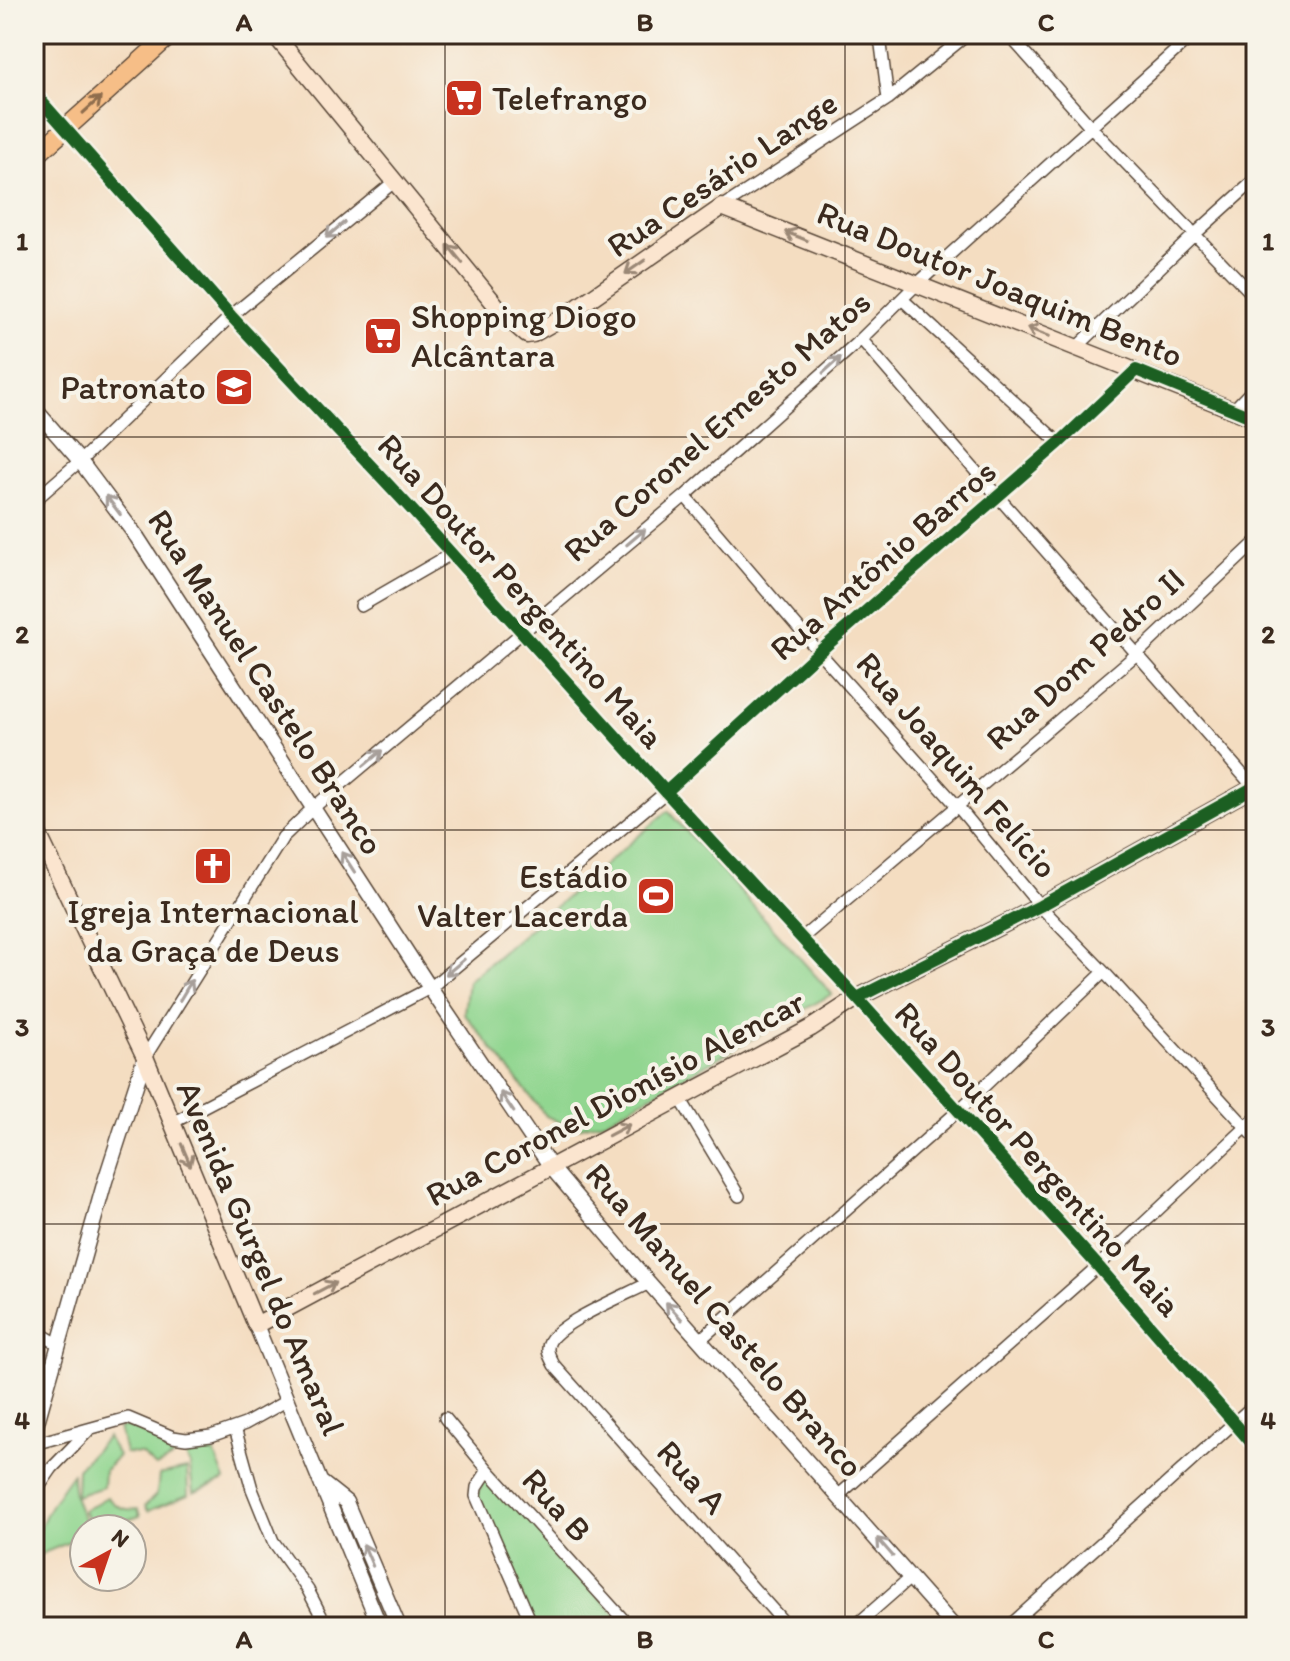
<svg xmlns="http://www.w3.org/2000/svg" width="1290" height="1661" font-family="Itim,sans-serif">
	<rect width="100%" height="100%" fill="#f7f3e8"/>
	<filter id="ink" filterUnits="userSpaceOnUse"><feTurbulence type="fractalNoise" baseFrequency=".0125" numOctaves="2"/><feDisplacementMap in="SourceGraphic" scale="16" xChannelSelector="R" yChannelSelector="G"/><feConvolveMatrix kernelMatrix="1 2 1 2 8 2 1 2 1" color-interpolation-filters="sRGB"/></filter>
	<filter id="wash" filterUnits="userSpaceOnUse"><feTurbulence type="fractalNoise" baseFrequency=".006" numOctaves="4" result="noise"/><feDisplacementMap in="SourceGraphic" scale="32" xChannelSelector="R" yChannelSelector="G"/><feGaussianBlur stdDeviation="1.8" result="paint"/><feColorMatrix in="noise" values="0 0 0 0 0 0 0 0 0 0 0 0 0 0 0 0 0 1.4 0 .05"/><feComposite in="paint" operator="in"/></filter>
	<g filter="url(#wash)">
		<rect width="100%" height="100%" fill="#f4ddc1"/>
		<!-- green -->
		<path fill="#91d690" stroke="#668057" stroke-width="2" d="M 668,811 L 832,994 L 605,1121 L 574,1129 L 546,1116 L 464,1013 L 468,981 Z
			M 126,1426 L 178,1447 L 180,1453 L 156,1467 L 141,1454 L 125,1453 L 119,1428 Z
			M 107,1437 L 118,1456 L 104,1471 L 103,1487 L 76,1496 L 77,1469 Z
			M 211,1444 L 225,1480 L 193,1493 L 190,1465 L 182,1448 Z
			M 187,1469 L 188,1495 L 148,1511 L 145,1506 L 157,1494 L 159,1475 Z
			M 487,1471 L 627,1627 L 535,1627 L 477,1496 Z
			M 72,1474 C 72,1497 78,1511 91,1529 L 84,1529 L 84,1536 L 34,1557 C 34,1528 55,1497 72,1474 Z
			M 107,1497 C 116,1507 125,1511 138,1509 L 140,1516 L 96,1529 L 83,1511 Z"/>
	</g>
	<g filter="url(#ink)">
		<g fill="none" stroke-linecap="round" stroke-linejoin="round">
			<defs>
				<path id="minor" d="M 876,34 L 881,45 L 888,99
					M 1008,34 L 1091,127 L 1256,298
					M 34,93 L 231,316 L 413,511 L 666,792 L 857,998 L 1098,1266 L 1256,1448
					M 722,207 L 888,99 L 968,34
					M 903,300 L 1059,443
					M 861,339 C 991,491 1125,639 1256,790
					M 1077,347 L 1195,234 L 1256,179
					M 1234,409 L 1256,386
					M 685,496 L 819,652 L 959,808 L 1040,906 L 1104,972 L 1256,1138
					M 34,501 L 80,461 L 231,316 L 395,181
					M 361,606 L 451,554
					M 802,938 L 1138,653 L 1256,542
					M 145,1057 L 283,837 L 313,808 L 685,496 L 861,339 L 917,284 L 1194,34
					M 680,1098 L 739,1196
					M 172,1123 L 430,988 L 666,792 L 819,652 L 1059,443 L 1136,370
					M 649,1283 C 626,1295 562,1321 550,1341 C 545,1350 550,1357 554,1365 L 788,1627
					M 34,1330 L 58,1344
					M 700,1340 L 958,1111 L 1104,972
					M 445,1418 L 488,1470 L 630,1627
					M 235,1428 L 252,1489 L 273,1541 L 308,1590 L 327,1627
					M 34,1444 L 128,1418 L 173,1437 L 186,1439 L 211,1436 L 245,1424 L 288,1400
					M 488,1470 L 477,1487 L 476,1496 L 533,1627
					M 34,1494 L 52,1468 L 88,1431
					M 839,1495 L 1098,1266 L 1256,1118
					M 854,1627 L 911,1577
					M 1008,1627 L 1256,1403"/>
				<path id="tertiary" d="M 34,408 L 80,461 L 137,537 L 430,988 L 551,1167 L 649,1283 L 954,1627
					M 256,1325 L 380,1627
					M 34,1433 L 105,1181 L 145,1057
					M 322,1483 L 346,1502 L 399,1627"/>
				<path id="secondary" d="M 274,34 L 504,315 L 527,335 L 533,334 L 568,314 L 722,207 L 1256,419
					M 34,825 L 145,1057 L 256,1325 L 811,1028 L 857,998 L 1040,906 L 1256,786"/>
				<path id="primary" d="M 34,157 L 171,34"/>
			</defs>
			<!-- minor casing -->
			<use href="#minor" stroke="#574536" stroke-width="14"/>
			<!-- tertiary casing -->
			<use href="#tertiary" stroke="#574536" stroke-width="17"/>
			<!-- secondary casing -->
			<use href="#secondary" stroke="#574536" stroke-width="19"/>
			<!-- primary casing -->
			<use href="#primary" stroke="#574536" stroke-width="21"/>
			<!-- minor -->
			<use href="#minor" stroke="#fff" stroke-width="11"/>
			<!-- tertiary -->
			<use href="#tertiary" stroke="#fff" stroke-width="14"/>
			<!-- secondary -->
			<use href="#secondary" stroke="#fbe5cf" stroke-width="16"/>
			<!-- primary -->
			<use href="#primary" stroke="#f6be87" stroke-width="18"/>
			<defs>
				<path id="cycleway" d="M 34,93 L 231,316 L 413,511 L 666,792 L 857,998 L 1098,1266 L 1256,1448
					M 666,792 L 819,652 L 1059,443 L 1136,370 L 1256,419
					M 857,998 L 1040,906 L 1256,786"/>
			</defs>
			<!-- cycleway casing -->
			<use href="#cycleway" stroke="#f7f3e8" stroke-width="17"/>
			<!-- cycleway -->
			<use href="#cycleway" stroke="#1b5e20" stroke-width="12"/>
		</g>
		<!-- one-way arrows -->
		<defs><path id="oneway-shaft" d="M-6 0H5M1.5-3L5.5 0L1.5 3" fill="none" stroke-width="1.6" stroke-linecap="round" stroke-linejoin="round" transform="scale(2)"/></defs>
		<use stroke="#8f6d4d" href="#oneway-shaft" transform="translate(92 105) rotate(-42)"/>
		<g stroke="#a79f9a">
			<use href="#oneway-shaft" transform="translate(335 230) rotate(140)"/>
			<use href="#oneway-shaft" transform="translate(832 365) rotate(-42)"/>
			<use href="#oneway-shaft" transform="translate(113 505) rotate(-127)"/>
			<use href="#oneway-shaft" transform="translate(636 537) rotate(-40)"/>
			<use href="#oneway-shaft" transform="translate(373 758) rotate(-40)"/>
			<use href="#oneway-shaft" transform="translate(348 862) rotate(-123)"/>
			<use href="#oneway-shaft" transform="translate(455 967) rotate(140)"/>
			<use href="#oneway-shaft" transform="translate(186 990) rotate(-59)"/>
			<use href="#oneway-shaft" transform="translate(507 1102) rotate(-124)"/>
			<use href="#oneway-shaft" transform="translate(674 1311) rotate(-132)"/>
			<use href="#oneway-shaft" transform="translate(885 1547) rotate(-131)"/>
			<use href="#oneway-shaft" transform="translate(368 1555) rotate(-113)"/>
		</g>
		<g stroke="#9b8876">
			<use href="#oneway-shaft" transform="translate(796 236) rotate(-158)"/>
			<use href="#oneway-shaft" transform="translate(455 254) rotate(-129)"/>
			<use href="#oneway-shaft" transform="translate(635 267) rotate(145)"/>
			<use href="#oneway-shaft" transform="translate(1038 332) rotate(-159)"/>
			<use href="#oneway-shaft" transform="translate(619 1130) rotate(-28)"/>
			<use href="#oneway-shaft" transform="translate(186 1155) rotate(67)"/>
			<use href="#oneway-shaft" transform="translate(325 1288) rotate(-28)"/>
		</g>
	</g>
	<!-- grid -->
	<path fill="none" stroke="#3b2a1e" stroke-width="2" stroke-opacity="0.55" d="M 445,34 L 445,1627M 845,34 L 845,1627M 34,437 L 1256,437M 34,830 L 1256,830M 34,1224 L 1256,1224"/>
	<!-- icons -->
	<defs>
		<symbol id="supermarket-square" viewBox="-11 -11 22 22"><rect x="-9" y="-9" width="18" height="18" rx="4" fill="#c8321e" stroke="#f7f3e8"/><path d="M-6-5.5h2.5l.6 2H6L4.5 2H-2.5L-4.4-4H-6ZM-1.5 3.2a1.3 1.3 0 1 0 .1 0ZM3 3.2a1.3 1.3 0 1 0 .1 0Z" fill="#fff"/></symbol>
		<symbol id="school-square" viewBox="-11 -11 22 22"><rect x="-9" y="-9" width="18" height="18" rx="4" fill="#c8321e" stroke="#f7f3e8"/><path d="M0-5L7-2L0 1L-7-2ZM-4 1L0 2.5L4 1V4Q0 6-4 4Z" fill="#fff"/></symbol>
		<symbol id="church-square" viewBox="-11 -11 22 22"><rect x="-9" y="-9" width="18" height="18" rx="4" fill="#c8321e" stroke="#f7f3e8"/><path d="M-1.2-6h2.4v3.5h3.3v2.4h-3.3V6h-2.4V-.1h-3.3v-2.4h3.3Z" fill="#fff"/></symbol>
		<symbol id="stadium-square" viewBox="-11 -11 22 22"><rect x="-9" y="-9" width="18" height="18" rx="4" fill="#c8321e" stroke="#f7f3e8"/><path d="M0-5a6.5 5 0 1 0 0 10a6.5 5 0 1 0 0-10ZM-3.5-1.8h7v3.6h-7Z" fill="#fff"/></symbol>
	</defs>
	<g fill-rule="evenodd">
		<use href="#supermarket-square" x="442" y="76" width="44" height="44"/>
		<use href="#supermarket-square" x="361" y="314" width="44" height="44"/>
		<use href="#school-square" x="212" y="365" width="44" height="44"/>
		<use href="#church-square" x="191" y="844" width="44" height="44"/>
		<use href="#stadium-square" x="634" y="874" width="44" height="44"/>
	</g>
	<g text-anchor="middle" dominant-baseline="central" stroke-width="8" stroke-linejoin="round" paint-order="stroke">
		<!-- poi labels -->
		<g font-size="34" fill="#3b2a1e" stroke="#f7f3e8" text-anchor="start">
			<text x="492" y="98">Telefrango</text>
			<text x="411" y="316">Shopping Diogo<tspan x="411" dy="39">Alcântara</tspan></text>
			<text x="206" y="387" text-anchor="end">Patronato</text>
			<text x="628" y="876" text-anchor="end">Estádio<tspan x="628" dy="39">Valter Lacerda</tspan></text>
			<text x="213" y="911" text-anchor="middle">Igreja Internacional<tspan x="213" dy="39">da Graça de Deus</tspan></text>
		</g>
		<!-- street labels -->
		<g font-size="34" fill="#3b2a1e" stroke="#f7f3e8">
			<text transform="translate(722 174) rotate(-34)">Rua Cesário Lange</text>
			<text transform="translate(1000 284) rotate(22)">Rua Doutor Joaquim Bento</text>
			<text transform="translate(717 426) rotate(-41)">Rua Coronel Ernesto Matos</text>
			<text transform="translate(883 560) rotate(-41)">Rua Antônio Barros</text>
			<text transform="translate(521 591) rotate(48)">Rua Doutor Pergentino Maia</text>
			<text transform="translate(1085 659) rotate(-42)">Rua Dom Pedro II</text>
			<text transform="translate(266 682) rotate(57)">Rua Manuel Castelo Branco</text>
			<text transform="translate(957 765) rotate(49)">Rua Joaquim Felício</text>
			<text transform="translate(615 1098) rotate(-28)">Rua Coronel Dionísio Alencar</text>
			<text transform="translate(1038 1159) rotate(48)">Rua Doutor Pergentino Maia</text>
			<text transform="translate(261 1258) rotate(67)">Avenida Gurgel do Amaral</text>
			<text transform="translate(725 1320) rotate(49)">Rua Manuel Castelo Branco</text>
			<text transform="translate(692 1477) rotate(48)">Rua A</text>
			<text transform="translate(557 1505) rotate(48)">Rua B</text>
		</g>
	</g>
	<!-- margin -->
	<rect width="1290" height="1661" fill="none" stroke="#f7f3e8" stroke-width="88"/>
	<!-- north arrow -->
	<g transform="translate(108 1553) rotate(40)"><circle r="38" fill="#f7f3e8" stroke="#aca397" stroke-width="2"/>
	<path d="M0-6L14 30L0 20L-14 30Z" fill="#c8321e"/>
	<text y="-12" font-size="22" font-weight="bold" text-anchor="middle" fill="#3b2a1e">N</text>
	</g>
	<rect x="44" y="44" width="1202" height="1573" fill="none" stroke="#3b2a1e" stroke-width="3"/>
	<g font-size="26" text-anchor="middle" font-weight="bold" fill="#3b2a1e">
		<text x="244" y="31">A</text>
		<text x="645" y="31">B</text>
		<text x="1046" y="31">C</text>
		<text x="22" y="250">1</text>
		<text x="1268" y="250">1</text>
		<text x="22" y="643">2</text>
		<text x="1268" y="643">2</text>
		<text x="22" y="1036">3</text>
		<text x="1268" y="1036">3</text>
		<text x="22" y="1429">4</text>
		<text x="1268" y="1429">4</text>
		<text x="244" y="1648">A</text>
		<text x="645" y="1648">B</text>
		<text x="1046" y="1648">C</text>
	</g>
</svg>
